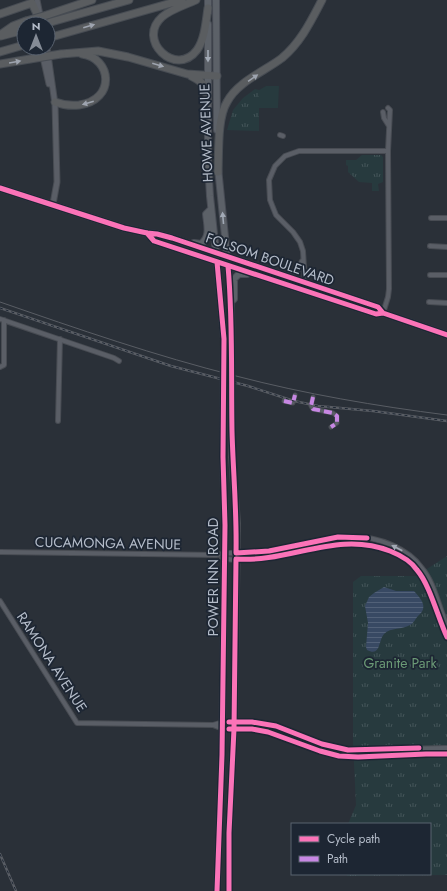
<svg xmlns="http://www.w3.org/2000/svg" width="447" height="891" font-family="Jost,sans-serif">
	<defs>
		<pattern id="park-tufts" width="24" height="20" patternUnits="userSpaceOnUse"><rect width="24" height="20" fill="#273a3e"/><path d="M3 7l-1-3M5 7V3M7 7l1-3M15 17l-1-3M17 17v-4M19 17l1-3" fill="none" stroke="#445559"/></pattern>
		<pattern id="water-rules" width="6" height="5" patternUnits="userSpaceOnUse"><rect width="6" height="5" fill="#384963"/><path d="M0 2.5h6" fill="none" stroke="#526178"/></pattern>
	</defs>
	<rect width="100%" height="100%" fill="#2a3038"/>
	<!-- green -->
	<path fill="#273a3e" d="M 266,86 L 279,86 L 278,108 L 259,108 L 259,90 Z"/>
	<!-- park -->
	<path fill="url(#park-tufts)" d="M 255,89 L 259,90 L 259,131 L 227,130 L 233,110 L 243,98 Z
		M 362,155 L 381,155 L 383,157 L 383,182 L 378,184 L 379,191 L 372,191 L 372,183 L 359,182 L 348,172 L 348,166 L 346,165 L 346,160 L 356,160 Z
		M 447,556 L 447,875 L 347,876 L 347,874 L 430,874 L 430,824 L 348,824 L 356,805 L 353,743 L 353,582 L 361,576 L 416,576 Z"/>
	<!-- water -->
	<path fill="url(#water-rules)" d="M 384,587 L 396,591 L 414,591 C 421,599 429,607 418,616 C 415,619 414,623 410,625 C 402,630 391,627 384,634 C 378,641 381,657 367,650 L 366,647 L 368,623 L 365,606 L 369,597 L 374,593 Z"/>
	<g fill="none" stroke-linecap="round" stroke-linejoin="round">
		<defs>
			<path id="pedestrian" d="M 313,397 L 311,406 L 313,409 L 333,413 L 337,416 L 337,423 L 331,427
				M 284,401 L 293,403 L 295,395"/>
			<path id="minor" d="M 383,112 L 384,118 L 389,126
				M 280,135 L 283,136
				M 431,218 L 447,218
				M 430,246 L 447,247
				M 430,275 L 447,275
				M 287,276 L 298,270 L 302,261
				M 305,283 L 303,251 L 300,242 L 293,232 L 276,215 L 270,200 L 269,180 L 275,166 L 285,156 L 299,151 L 388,151
				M 429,302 L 447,303
				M 383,313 L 388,297 L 389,289 L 388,151 L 390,110 L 388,108
				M 0,319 L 114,358 L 119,361
				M 0,367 L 4,365 L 4,320
				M 58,421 L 60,339
				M 0,552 L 216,555 C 232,551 250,554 267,551 C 311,545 348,526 392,545 C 403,550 414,557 421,567 C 435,583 438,606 447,625
				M 222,558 C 229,560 239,560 247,560 C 294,560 340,532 388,550 C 399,554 410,560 418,570 C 430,586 438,617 447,637
				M 0,601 L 77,723 L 213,725 L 223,722 L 262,723 L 276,726 L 331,747 L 348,750 L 447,748
				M 213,725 L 223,729 L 252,729 L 268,732 L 320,751 L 339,756 L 358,757 L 426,754 L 447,754"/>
			<path id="tertiary" d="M 37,0 L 40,15
				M 41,48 L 49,84
				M 47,48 L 55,104 L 57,182 L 53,204"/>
			<path id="secondary" d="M 228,266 L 231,302 L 232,457 L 237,523 L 234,729 L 229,833 L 229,891
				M 217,891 L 222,755 L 225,525 L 223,457 L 224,339 L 217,262"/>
			<path id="primary" d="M 208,0 L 208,12
				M 216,0 L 217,130
				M 208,24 L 208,163 L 210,196 L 217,262
				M 218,168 L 228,266
				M 0,188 L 124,228 L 147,233 L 157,234 L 172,238 L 378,307 L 383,313 L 447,335
				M 147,233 L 154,241 L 376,314 L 383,313
				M 194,243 L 201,244 C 211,236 207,225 206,214 L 211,209
				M 231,302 L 234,299 L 234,279 L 239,274 L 247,274"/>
			<path id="motorway" d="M 196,0 C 185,5 171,9 162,17 C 136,40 176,78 197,50 C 205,39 206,21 208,8
				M 0,14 L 32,3 L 38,16 L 41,18
				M 47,15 L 92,0
				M 44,24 L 129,0
				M 0,35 L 13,26 L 26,21
				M 1,36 L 24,30
				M 48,38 L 182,0
				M 0,52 L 24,45
				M 61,54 L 98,51 L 128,57 L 187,74 L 217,76
				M 0,64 L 30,59
				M 191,76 C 205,83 206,86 208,102
				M 55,102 C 63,105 70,106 79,105 C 116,100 112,58 82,54
				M 218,172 C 219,152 217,118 227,102 C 237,82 265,71 282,58 C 301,42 311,21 322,0"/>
		</defs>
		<!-- pedestrian casing -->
		<use href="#pedestrian" stroke="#484c53" stroke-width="5"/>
		<!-- minor casing -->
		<use href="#minor" stroke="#484c53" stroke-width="6"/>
		<!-- tertiary casing -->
		<use href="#tertiary" stroke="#484c53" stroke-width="7"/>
		<!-- secondary casing -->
		<use href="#secondary" stroke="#484c53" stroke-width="8"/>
		<!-- primary casing -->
		<use href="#primary" stroke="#484c55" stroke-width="8"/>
		<!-- motorway casing -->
		<use href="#motorway" stroke="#474c53" stroke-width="9"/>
		<!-- pedestrian -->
		<use href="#pedestrian" stroke="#5a5e66" stroke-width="3"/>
		<!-- minor -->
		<use href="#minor" stroke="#5a5e66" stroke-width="4"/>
		<!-- tertiary -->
		<use href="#tertiary" stroke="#5a5e66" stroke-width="5"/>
		<!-- secondary -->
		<use href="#secondary" stroke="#595d64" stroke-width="5.5"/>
		<!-- primary -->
		<use href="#primary" stroke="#5c6168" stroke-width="6"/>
		<!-- motorway -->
		<use href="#motorway" stroke="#5a5d60" stroke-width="7"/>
		<!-- tram -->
		<path stroke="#595d64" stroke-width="1" d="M 0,302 C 78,329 156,356 236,376 C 305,394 376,406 447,415"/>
		<defs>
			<path id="rail" d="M 0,308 L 171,366 L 248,386 L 294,401 L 318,406 L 373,411 L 447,421
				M 0,854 L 16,891"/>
		</defs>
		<!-- rail casing -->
		<use href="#rail" stroke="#595d64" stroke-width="2.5"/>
		<!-- rail -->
		<use href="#rail" stroke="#1d2633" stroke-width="1" stroke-dasharray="3" stroke-linecap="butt"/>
		<defs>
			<path id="motorway-bridge" d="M 26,21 L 47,15
				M 30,59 L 61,54"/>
		</defs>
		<!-- motorway-bridge casing -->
		<use href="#motorway-bridge" stroke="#474c53" stroke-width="9" stroke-linecap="butt"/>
		<!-- motorway-bridge -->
		<use href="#motorway-bridge" stroke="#5a5d60" stroke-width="7"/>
		<!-- quiet -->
		<path stroke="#c787e3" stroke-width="4" stroke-dasharray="8 4" stroke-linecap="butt" d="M 313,397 L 311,406 L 313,409 L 333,413 L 337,416 L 337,423 L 331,427
			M 284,401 L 293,403 L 295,395"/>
		<defs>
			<path id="cycleway" d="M 0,188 L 124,228 L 147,233 L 157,234 L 172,238 L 378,307 L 383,313 L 447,335
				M 147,233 L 154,241 L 376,314 L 383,313
				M 228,266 C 233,321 231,375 232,431 C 233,471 237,512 236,553 L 269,551 L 338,537 L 367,538
				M 229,722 L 252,722 L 276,726 L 322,744 L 348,750 L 419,748
				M 229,729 L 252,729 L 268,732 L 320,751 L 339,756 L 358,757 L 426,754 L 447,754
				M 217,891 L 222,755 L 225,525 L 223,457 L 224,339 L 217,262
				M 229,891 L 229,833 L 234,729 L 236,559 C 290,563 337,530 390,551 C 400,555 411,561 417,570 C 430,585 438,618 447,637"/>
		</defs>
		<!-- cycleway casing -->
		<use href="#cycleway" stroke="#1d2633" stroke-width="8"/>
		<!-- cycleway -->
		<use href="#cycleway" stroke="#fb73b8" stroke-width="5"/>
	</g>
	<!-- one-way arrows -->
	<defs><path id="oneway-solid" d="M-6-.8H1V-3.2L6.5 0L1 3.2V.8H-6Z"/></defs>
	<g fill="#9ea4af">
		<use href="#oneway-solid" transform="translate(89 26) rotate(-16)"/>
		<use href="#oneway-solid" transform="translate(15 62) rotate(-10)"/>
		<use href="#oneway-solid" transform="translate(158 65) rotate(16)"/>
		<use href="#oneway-solid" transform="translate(253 78) rotate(-35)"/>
		<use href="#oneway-solid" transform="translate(88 103) rotate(164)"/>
	</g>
	<g fill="#a2aab6">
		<use href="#oneway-solid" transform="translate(208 56) rotate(90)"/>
		<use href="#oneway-solid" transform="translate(223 218) rotate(-95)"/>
	</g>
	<use fill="#a2a9b5" href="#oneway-solid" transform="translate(397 548) rotate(-153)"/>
	<g text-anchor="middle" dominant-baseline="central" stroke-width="3.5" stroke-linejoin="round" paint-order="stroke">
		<!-- street labels -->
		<g font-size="14" fill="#b4bcc9" stroke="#1d2633">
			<text transform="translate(206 133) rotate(-92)">HOWE AVENUE</text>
			<text transform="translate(270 259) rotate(19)">FOLSOM BOULEVARD</text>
			<text transform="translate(108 543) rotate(1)">CUCAMONGA AVENUE</text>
			<text transform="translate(213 577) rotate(-90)">POWER INN ROAD</text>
			<text transform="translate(52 662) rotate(57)">RAMONA AVENUE</text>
		</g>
		<!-- park labels -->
		<g font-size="14" fill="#6b9a76" stroke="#1d2633">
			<text x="400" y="663">Granite Park</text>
		</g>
	</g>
	<!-- legend -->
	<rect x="291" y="823" width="140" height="52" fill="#1d2633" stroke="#59626f"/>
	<rect x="299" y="836" width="20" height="6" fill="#fb73b8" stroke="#59626f"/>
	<text x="327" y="843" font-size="12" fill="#b4bcc9">Cycle path</text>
	<rect x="299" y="856" width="20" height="6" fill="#c787e3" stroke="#59626f"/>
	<text x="327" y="863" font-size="12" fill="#b4bcc9">Path</text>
	<!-- north arrow -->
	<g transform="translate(36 36)"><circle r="19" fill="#1d2633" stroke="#59626f"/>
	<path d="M0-3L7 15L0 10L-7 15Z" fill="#848b96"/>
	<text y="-6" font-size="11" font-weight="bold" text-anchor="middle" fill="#b4bcc9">N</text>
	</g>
</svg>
